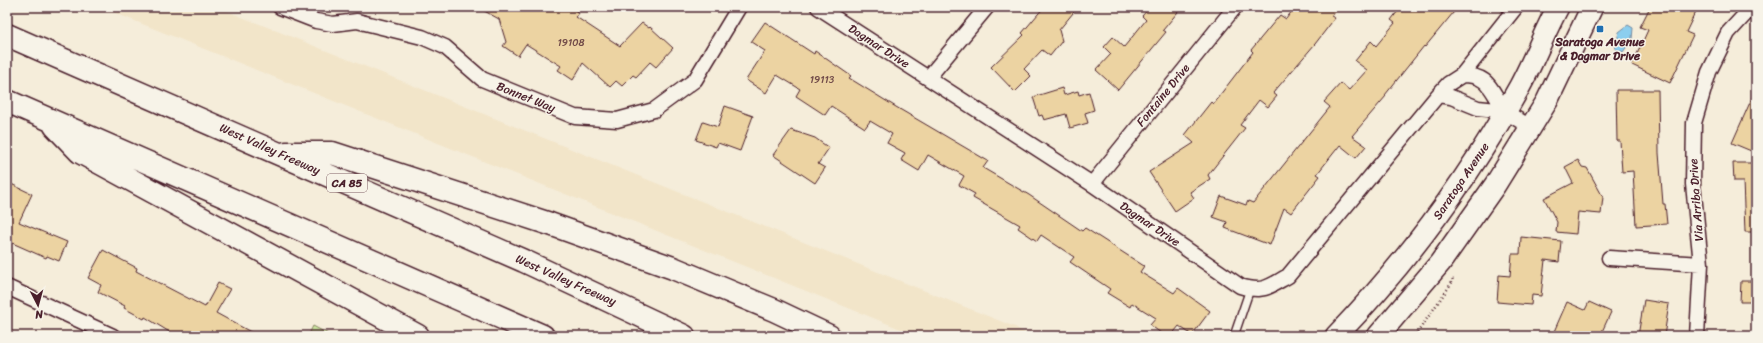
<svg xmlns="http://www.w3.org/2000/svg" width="1763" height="343" font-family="Sriracha,sans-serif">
	<rect width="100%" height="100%" fill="#f5edda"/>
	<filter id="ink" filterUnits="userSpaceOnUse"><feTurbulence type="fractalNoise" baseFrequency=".025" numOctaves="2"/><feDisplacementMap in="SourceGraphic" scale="8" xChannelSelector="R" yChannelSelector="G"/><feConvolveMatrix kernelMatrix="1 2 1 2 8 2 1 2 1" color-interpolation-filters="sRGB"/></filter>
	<g filter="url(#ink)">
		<!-- built -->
		<path fill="#f2e5c9" d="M 100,7 L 217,7 L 1015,327 L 1030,336 L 918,336 Z"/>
		<!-- green -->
		<path fill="#c8e69d" stroke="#898264" d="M 313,326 L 332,336 L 308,336 Z"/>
		<!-- water -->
		<path fill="#8cceee" stroke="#7288a0" d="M 1628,25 L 1633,28 L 1632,39 L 1623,52 L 1615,49 L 1619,32 Z"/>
		<!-- building -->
		<path fill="#ecd3a2" stroke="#4a1f2b" d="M 477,7 L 569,7 L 579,13 L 576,17 L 620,46 L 642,23 L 649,28 L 650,27 L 673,48 L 656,67 L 650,62 L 636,77 L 633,75 L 622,86 L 616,81 L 610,87 L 583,63 L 573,80 L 558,70 L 561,66 L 526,44 L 518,56 L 503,46 L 506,42 L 499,19 Z
			M 1044,7 L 1078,7 L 1059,30 L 1062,41 L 1050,56 L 1042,50 L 1024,69 L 1031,76 L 1015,92 L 991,67 L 1024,35 L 1022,33 Z
			M 1150,7 L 1182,7 L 1163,30 L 1166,32 L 1118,90 L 1096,70 L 1111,54 L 1104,47 L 1113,37 L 1124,47 L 1146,20 L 1142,16 Z
			M 1295,7 L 1338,7 L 1331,16 L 1335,18 L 1315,44 L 1273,93 L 1277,96 L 1268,107 L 1259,100 L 1240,125 L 1245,128 L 1208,175 L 1210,179 L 1190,192 L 1194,198 L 1175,211 L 1149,172 L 1194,143 L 1185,135 L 1211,102 L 1213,104 L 1253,52 L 1251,50 L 1280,15 L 1286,19 Z
			M 1401,7 L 1458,7 L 1425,47 L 1424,46 L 1385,95 L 1386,96 L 1352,136 L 1366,146 L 1356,158 L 1340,145 L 1317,174 L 1320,176 L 1291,213 L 1284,208 L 1270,245 L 1225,228 L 1227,222 L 1213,217 L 1221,196 L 1246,205 L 1248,201 L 1253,203 L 1330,107 L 1324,102 L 1341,83 L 1349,90 L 1367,70 L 1355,61 L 1371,41 L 1376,46 L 1395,23 L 1391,20 Z
			M 1650,7 L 1698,7 L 1686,32 L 1693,35 L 1670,83 L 1632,65 L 1648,30 L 1640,27 Z
			M 765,22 L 814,54 L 815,51 L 851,76 L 849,78 L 896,107 L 988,161 L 983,168 L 1029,195 L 1082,231 L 1085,228 L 1144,266 L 1140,272 L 1174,293 L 1178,288 L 1210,311 L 1192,335 L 1179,326 L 1171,336 L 1165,336 L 1150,325 L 1156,318 L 1132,303 L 1130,307 L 1107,293 L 1110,289 L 1070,262 L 1074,257 L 1041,235 L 1037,241 L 1018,228 L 1020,225 L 973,198 L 975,194 L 959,185 L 964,176 L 928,155 L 919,171 L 901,160 L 905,153 L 887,143 L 892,134 L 870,121 L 865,128 L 831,106 L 825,115 L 796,96 L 800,89 L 777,75 L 766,93 L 746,80 L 765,51 L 751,42 Z
			M 1062,88 L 1064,95 L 1078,91 L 1079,95 L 1089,92 L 1094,110 L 1085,113 L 1088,123 L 1070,128 L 1066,114 L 1044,120 L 1042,115 L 1039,116 L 1033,97 Z
			M 1756,89 L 1756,153 L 1732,143 Z
			M 1616,90 L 1658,90 L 1659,153 L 1663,204 L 1665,204 L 1667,224 L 1636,226 L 1633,171 L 1622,172 L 1620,141 L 1617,141 Z
			M 725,106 L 753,116 L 740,151 L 718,143 L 716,147 L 696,140 L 703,122 L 718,127 Z
			M 791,130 L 815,138 L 829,148 L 818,164 L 825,168 L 815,183 L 773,155 Z
			M 1578,160 L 1582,167 L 1587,168 L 1603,197 L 1601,214 L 1578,212 L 1576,234 L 1556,232 L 1557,222 L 1544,198 L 1573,183 L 1565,167 Z
			M 1733,163 L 1756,163 L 1756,232 L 1745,232 L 1743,181 L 1734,181 Z
			M 7,182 L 32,194 L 19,222 L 67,242 L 59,261 L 47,256 L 46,258 L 10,242 L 7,248 Z
			M 1521,237 L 1561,241 L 1559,262 L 1545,260 L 1541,296 L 1532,295 L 1531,305 L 1497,302 L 1499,275 L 1510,276 L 1512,254 L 1520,254 Z
			M 103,250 L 137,268 L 136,271 L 205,307 L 218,283 L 230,289 L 216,313 L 258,336 L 176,336 L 145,317 L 144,319 L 124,308 L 125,306 L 98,292 L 101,285 L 88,278 Z
			M 1741,281 L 1756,281 L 1756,302 L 1740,302 Z
			M 1644,300 L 1669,304 L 1664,336 L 1638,336 Z
			M 1567,302 L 1585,310 L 1589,302 L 1611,312 L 1600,336 L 1552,336 Z"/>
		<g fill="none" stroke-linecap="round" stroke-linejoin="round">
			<defs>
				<path id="service" d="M 1234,336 L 1250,289"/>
				<path id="minor" d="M 280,7 L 316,21 L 333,24 L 357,21 L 422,37 L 445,47 L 482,79 L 575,117 L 617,120 L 654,110 L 695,80 L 739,7
					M 818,7 L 1092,184 L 1240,286 C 1264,293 1268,287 1288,276 L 1438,95 L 1448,84 L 1462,75 L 1516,7
					M 1462,75 C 1491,75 1490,91 1505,110 C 1511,117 1523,122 1531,127
					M 928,78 L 987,7
					M 1438,95 L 1451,97 L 1478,108 L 1506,111
					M 1092,184 L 1235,7
					M 1609,258 L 1701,264
					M 7,287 L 113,336
					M 1697,336 L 1701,264 L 1693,184 L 1694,123 L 1709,72 L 1728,33 L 1752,7"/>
				<path id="primary" d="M 1336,336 C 1408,261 1470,177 1520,86 C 1534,60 1544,33 1558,7
					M 1378,336 L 1440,263 L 1495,185 L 1547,101 L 1592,7"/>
				<path id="motorway" d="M 7,35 L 524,261 L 684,336
					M 7,101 L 543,336
					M 55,126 L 80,152 L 418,336
					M 286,153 L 332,153 L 550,224 L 673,268 L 774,310 L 829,336"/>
			</defs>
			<!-- service casing -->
			<use href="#service" stroke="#4a1f2b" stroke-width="10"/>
			<!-- minor casing -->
			<use href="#minor" stroke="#4a1f2b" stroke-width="17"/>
			<!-- primary casing -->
			<use href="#primary" stroke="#4a1f2b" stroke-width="24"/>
			<!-- motorway casing -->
			<use href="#motorway" stroke="#4a1f2b" stroke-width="25"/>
			<!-- path -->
			<path stroke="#4a1f2b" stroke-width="2.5" stroke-dasharray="1 3" stroke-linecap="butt" d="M 1415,336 L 1453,281 L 1452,277"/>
			<!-- service -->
			<use href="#service" stroke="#f7f3e8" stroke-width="7"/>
			<!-- minor -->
			<use href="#minor" stroke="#f7f3e8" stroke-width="14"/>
			<!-- primary -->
			<use href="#primary" stroke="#f7f3e8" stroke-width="21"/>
			<!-- motorway -->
			<use href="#motorway" stroke="#f7f3e8" stroke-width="22"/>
		</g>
	</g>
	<!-- markers -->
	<rect fill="#1f6fb2" stroke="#f7f3e8" stroke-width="1.5" x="1596" y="25" width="8" height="8" rx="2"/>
	<g text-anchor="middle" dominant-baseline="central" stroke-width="3" stroke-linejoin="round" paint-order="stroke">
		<!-- number labels -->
		<g font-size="10" fill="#724c49">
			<text x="571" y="43">19108</text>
			<text x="822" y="80">19113</text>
		</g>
		<!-- shield labels -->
		<rect fill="#f7f3e8" stroke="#7e5f64" stroke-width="1" x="327" y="174" width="40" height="18" rx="3"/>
		<g font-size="11" font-weight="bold" fill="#4a1f2b">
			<text x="347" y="183">CA 85</text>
		</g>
		<!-- poi labels -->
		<g font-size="12" font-weight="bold" fill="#4a1f2b" stroke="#f7f3e8">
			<text x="1600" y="42">Saratoga Avenue<tspan x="1600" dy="14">&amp; Dagmar Drive</tspan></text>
		</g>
		<!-- street labels -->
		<g font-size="12" fill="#4a1f2b" stroke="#f7f3e8">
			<text transform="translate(879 46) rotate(33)">Dagmar Drive</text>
			<text transform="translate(1163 95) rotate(-51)">Fontaine Drive</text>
			<text transform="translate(526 97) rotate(22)">Bonnet Way</text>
			<text transform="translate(270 149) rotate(24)">West Valley Freeway</text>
			<text transform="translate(1461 181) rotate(-56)">Saratoga Avenue</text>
			<text transform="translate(1696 200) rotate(-94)">Via Arriba Drive</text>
			<text transform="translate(1150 224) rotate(34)">Dagmar Drive</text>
			<text transform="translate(566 280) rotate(24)">West Valley Freeway</text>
		</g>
	</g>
	<!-- margin -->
	<rect width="1763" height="343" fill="none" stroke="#f7f3e8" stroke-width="24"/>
	<rect x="12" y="12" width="1739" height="319" fill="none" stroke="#4a1f2b" stroke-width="1.5" filter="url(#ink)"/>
	<!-- north arrow -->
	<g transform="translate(38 305) rotate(174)" stroke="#f7f3e8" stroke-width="3" paint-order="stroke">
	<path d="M0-3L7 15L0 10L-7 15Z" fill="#4a1f2b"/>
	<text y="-6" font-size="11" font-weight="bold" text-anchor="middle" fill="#4a1f2b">N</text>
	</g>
</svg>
